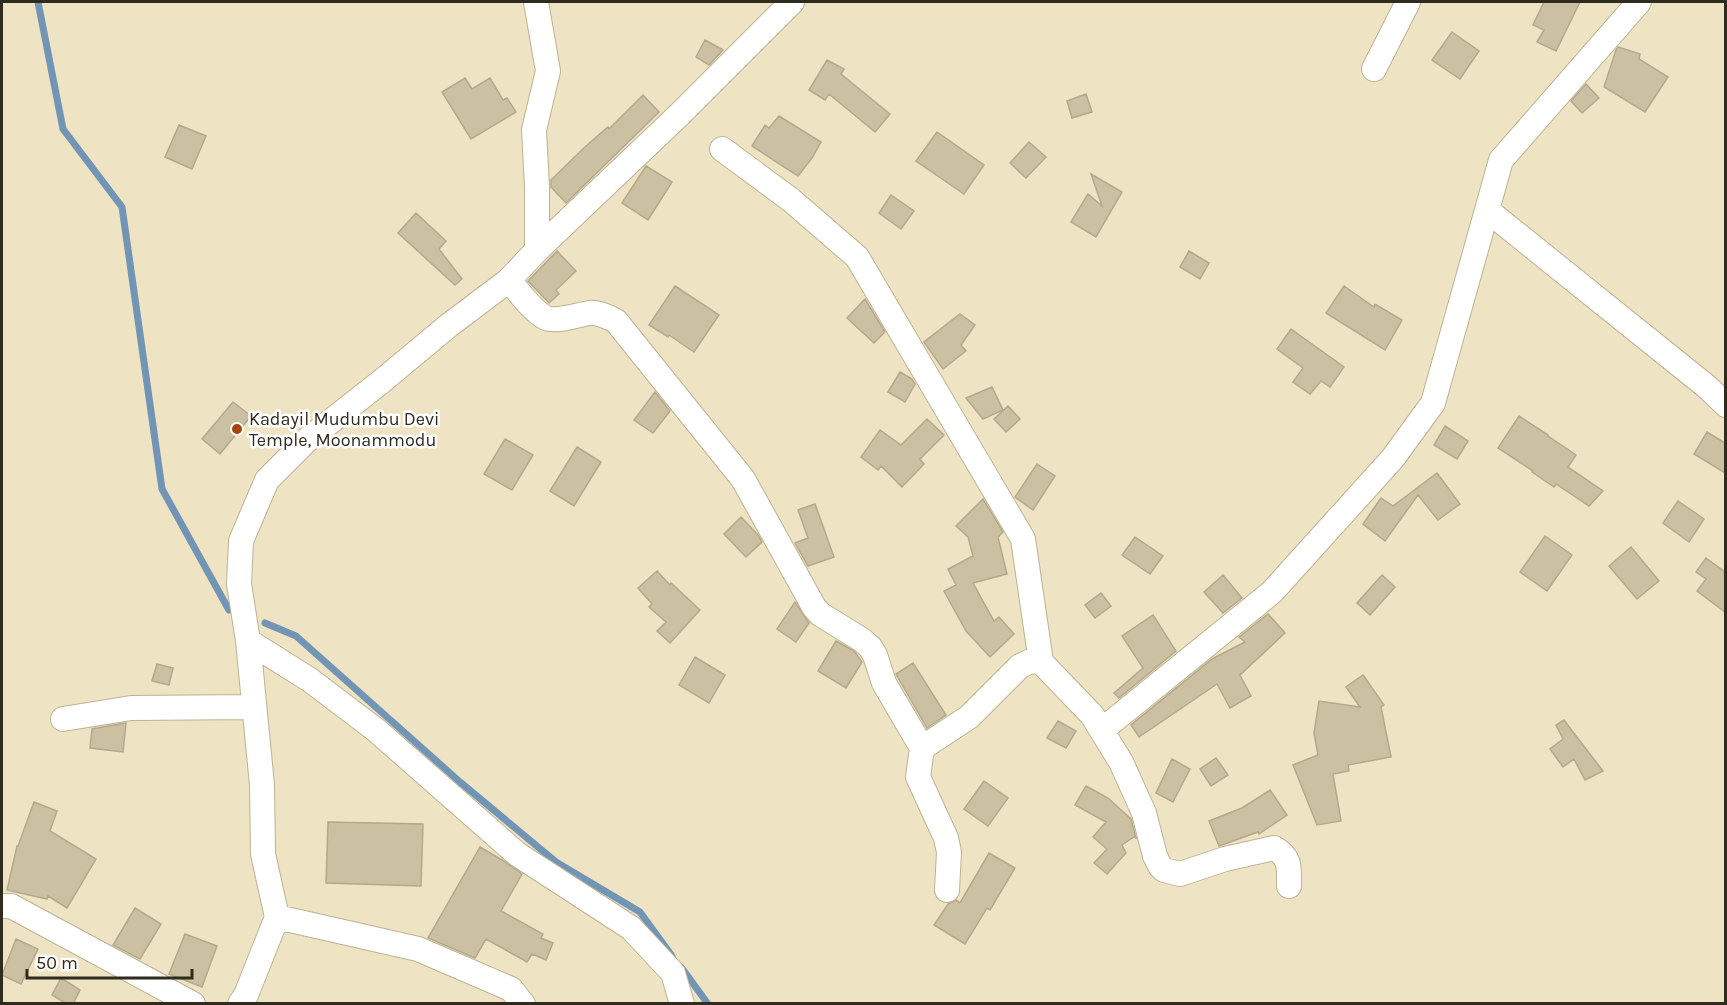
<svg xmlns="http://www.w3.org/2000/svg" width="1727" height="1005" font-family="Karla,sans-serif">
	<rect width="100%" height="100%" fill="#eee3c3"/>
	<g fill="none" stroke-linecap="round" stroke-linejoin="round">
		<!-- stream -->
		<path stroke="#7295b6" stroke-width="7" d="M 38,2 L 63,129 L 122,207 L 162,489 L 229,610
			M 265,623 L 296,636 L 460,782 L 556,862 L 640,912 L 672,956
			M 681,967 L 708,1004"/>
	</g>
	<!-- building -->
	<path fill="#cbc0a1" stroke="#b4a98b" stroke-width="1.5" d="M 1544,2 L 1580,2 L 1556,51 L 1537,42 L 1544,30 L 1533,25 Z
		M 1452,32 L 1479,51 L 1460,79 L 1432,60 Z
		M 705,40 L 723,50 L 709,65 L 696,57 Z
		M 1618,47 L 1640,54 L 1639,59 L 1668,77 L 1645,112 L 1604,87 L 1616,50 Z
		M 827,60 L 844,69 L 841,74 L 890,114 L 875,132 L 829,94 L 825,100 L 809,90 Z
		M 465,78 L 472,89 L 490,78 L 503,100 L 507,98 L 516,112 L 471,139 L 442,92 Z
		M 1586,84 L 1599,98 L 1582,113 L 1571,101 Z
		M 1086,94 L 1092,112 L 1072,118 L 1067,101 Z
		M 643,95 L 659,112 L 566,203 L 551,187 L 551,180 L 586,146 L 608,127 L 609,129 Z
		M 779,116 L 821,142 L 812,158 L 798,176 L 752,146 L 765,125 L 769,128 Z
		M 179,125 L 206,136 L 192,169 L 165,157 Z
		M 937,132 L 984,165 L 964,194 L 916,161 Z
		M 1029,142 L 1046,157 L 1026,178 L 1010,163 Z
		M 646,166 L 672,182 L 648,220 L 622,203 Z
		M 1091,174 L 1122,192 L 1096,237 L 1071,222 L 1088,194 L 1102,206 Z
		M 891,195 L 914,211 L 901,229 L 879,213 Z
		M 416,213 L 446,241 L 439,249 L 462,279 L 455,285 L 398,233 Z
		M 557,251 L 576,271 L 556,290 L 559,294 L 549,303 L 528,281 Z
		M 1189,251 L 1209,263 L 1200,279 L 1180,267 Z
		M 675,286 L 719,315 L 694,352 L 669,335 L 668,337 L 649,325 Z
		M 1344,286 L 1374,307 L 1375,304 L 1402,320 L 1385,350 L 1326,313 Z
		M 865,299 L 885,332 L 874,343 L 847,318 Z
		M 960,314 L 975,325 L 961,345 L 966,351 L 943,369 L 924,342 Z
		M 1291,329 L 1344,367 L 1330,387 L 1321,381 L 1310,394 L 1293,382 L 1303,368 L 1277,349 Z
		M 900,372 L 912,379 L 915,384 L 905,402 L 888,392 Z
		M 992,387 L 1003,410 L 983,419 L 966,398 Z
		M 655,392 L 670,411 L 653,433 L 634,420 Z
		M 233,402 L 251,416 L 220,454 L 202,439 Z
		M 1008,406 L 1020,419 L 1006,432 L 994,419 Z
		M 1519,416 L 1548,435 L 1548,436 L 1576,455 L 1568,467 L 1603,491 L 1589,506 L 1556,484 L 1554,487 L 1532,472 L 1533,471 L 1498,448 Z
		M 927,419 L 944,435 L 920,459 L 924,464 L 902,487 L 881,466 L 878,470 L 861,457 L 880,430 L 901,445 Z
		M 1445,426 L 1468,441 L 1457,459 L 1434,445 Z
		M 1707,432 L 1725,443 L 1725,473 L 1694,454 Z
		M 505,439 L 533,455 L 512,490 L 484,474 Z
		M 577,447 L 601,462 L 574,506 L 550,491 Z
		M 1037,464 L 1055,476 L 1033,510 L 1015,497 Z
		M 1437,473 L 1460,504 L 1438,520 L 1418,495 L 1385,541 L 1363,524 L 1381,498 L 1393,506 Z
		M 983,499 L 1003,532 L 998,537 L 1007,574 L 973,583 L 994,621 L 999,617 L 1014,634 L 990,657 L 966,631 L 944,591 L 956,585 L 948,569 L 973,556 L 968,537 L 956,526 Z
		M 1678,501 L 1704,519 L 1689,542 L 1663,523 Z
		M 815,504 L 834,557 L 808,566 L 795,543 L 808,538 L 798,510 Z
		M 741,517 L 758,535 L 762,542 L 746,557 L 724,534 Z
		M 1545,536 L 1572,555 L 1547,591 L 1520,572 Z
		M 1135,537 L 1163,556 L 1150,574 L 1122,555 Z
		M 1631,547 L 1659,581 L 1637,599 L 1609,566 Z
		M 1706,558 L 1725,572 L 1725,612 L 1697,591 L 1706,579 L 1696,572 Z
		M 657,571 L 670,585 L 671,583 L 700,610 L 670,643 L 657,631 L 666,622 L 649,607 L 652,604 L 638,588 Z
		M 1223,575 L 1242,598 L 1223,613 L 1204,592 Z
		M 1382,575 L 1395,587 L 1370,615 L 1357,603 Z
		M 1101,593 L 1111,606 L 1095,618 L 1085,605 Z
		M 795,602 L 809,623 L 796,642 L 777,629 Z
		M 1268,614 L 1285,633 L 1240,675 L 1251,696 L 1230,708 L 1217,684 L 1139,737 L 1131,725 L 1212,659 L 1245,642 L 1239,637 Z
		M 1153,615 L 1176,651 L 1119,698 L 1114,693 L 1143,668 L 1122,636 Z
		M 836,641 L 854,651 L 862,662 L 846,688 L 818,671 Z
		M 695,657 L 725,675 L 709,703 L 679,685 Z
		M 913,663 L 946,715 L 927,728 L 896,674 Z
		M 157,664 L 173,668 L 169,685 L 152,681 Z
		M 1363,675 L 1384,705 L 1381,707 L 1391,757 L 1348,765 L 1349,771 L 1333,774 L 1341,821 L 1317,825 L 1293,765 L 1318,755 L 1314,733 L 1319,701 L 1360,707 L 1346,687 Z
		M 1564,720 L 1573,732 L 1603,771 L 1585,780 L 1574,759 L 1563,767 L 1550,749 L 1563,739 L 1556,725 Z
		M 1058,721 L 1076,731 L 1066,748 L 1047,738 Z
		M 126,723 L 123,752 L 90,748 L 92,729 Z
		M 1216,758 L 1228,775 L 1211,786 L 1200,769 Z
		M 1172,759 L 1190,769 L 1173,802 L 1156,793 Z
		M 984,781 L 1008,798 L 988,826 L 964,809 Z
		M 1086,786 L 1108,798 L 1131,819 L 1136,838 L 1134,837 L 1122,845 L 1126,853 L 1107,874 L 1094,863 L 1107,849 L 1093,837 L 1106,822 L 1075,805 Z
		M 1270,790 L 1287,815 L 1259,834 L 1258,832 L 1219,846 L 1209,821 L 1242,808 Z
		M 34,802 L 57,811 L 50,831 L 96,859 L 67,908 L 48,896 L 47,899 L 7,890 L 17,846 L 18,846 Z
		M 328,822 L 423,824 L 421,886 L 326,883 Z
		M 480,847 L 502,860 L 522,874 L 501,911 L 543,934 L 541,938 L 553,943 L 546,960 L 532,954 L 527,962 L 486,939 L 475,958 L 428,938 Z
		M 989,853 L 1015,868 L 990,910 L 987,908 L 965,944 L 934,925 L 948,904 L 956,900 L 960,903 Z
		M 135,908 L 161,924 L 140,959 L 113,945 Z
		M 185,934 L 217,946 L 202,987 L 169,974 Z
		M 16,939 L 38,949 L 21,984 L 2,975 Z
		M 61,978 L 80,990 L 73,1004 L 67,1004 L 52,995 Z"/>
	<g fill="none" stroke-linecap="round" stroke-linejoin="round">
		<defs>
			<path id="street" d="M 1374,69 L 1408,2
				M 722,149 L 791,200 L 857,257 L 1023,539 L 1041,662
				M 1487,210 L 1706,386 L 1726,405
				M 537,250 L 680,114 L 792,2
				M 509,280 C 518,291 533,312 546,318 C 558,322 577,315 589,313 C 599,312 608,317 616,321 L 743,479 L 814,607 L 820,614 L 862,640 L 870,647 L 875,655 L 884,683 L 922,748 L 918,777 L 946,838 L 949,852 L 947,890
				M 248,641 L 310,680 L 376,730 L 517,854 L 631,928 L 673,973 L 682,1004
				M 63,719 L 131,708 L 254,707
				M 1102,730 L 1272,592 L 1393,458 L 1433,403 L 1501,160 L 1639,2
				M 922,748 L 969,717 L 1020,666 L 1031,661 L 1041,662 L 1092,715 L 1121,762 L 1144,813 L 1155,856 L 1160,866 L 1164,870 L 1180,874 L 1225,859 L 1274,848 C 1291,857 1289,868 1289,886
				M 2,906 L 11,906 L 193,1004
				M 277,917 L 418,949 L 511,989 L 523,1004
				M 240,1004 L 246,995 L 277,917 L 263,854 L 262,785 L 248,641 L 239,584 L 241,541 L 267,480 L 307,440 L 382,381 L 448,326 L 509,280 L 537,250 L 537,187 L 534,130 L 548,71 L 536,2"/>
		</defs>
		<!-- street casing -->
		<use href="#street" stroke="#bdb293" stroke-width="26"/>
		<!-- street -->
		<use href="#street" stroke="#fff" stroke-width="24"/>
	</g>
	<!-- markers -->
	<circle fill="#a64502" stroke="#fff" stroke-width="2" cx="237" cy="429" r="6"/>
	<g text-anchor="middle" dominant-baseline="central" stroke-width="5" stroke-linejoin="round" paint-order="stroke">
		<!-- poi labels -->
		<g font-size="18" fill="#302b1f" stroke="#fff" text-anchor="start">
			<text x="249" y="419">Kadayil Mudumbu Devi<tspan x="249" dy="21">Temple, Moonammodu</tspan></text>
		</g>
	</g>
	<!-- border -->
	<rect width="1727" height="1005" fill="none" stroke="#302b1f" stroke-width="6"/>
	<!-- scale -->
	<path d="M27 969v9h165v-9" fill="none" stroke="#302b1f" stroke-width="3"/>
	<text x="36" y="969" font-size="18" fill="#302b1f" stroke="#ffffff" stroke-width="4.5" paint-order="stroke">50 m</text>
</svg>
